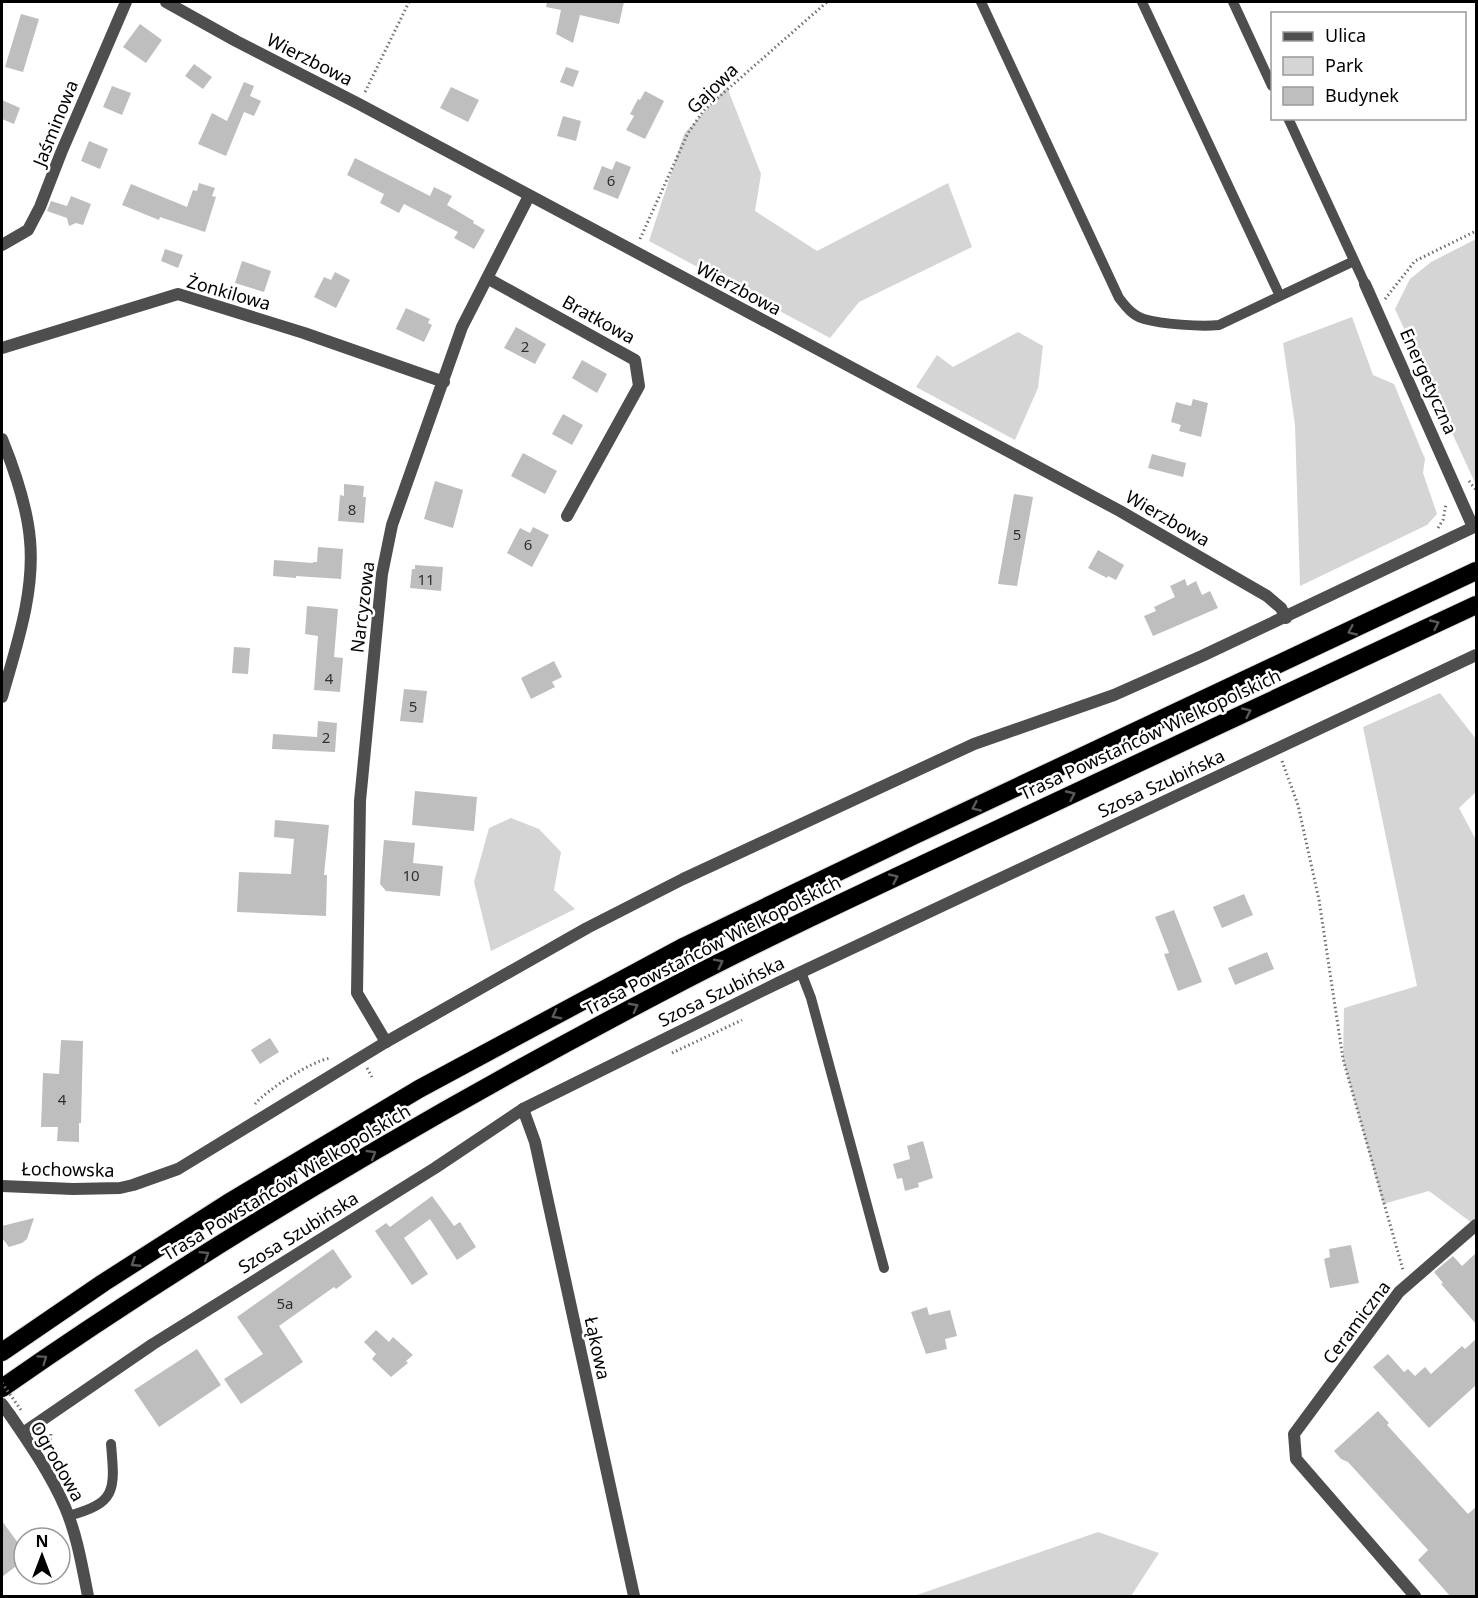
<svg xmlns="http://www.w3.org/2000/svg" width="1478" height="1598" font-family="'Noto Sans',sans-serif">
	<rect width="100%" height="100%" fill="#fff"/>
	<!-- green -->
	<path fill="#d5d5d5" d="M 727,87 L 761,174 L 755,211 L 817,251 L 948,183 L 972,247 L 859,302 L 830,338 L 649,241 L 684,134 Z
		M 1476,239 L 1476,485 L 1395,309 L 1410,279 L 1431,262 Z
		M 1352,317 L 1373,375 L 1394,384 L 1425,459 L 1423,473 L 1437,514 L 1427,525 L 1300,586 L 1295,425 L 1283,343 Z
		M 1018,332 L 1043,346 L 1038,388 L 1015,440 L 916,387 L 937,355 L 953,367 Z
		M 1440,693 L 1476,739 L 1476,792 L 1459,808 L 1476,840 L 1476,1226 L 1429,1191 L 1383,1204 L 1343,1059 L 1344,1008 L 1417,986 L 1363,727 Z
		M 511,818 L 539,829 L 561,852 L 554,890 L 575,909 L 491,951 L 474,882 L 489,828 Z
		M 1098,1532 L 1159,1553 L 1131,1596 L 914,1596 Z"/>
	<!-- building -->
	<path fill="#bebebe" d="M 547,2 L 624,2 L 619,24 L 580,15 L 573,43 L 556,34 L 561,10 L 546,7 Z
		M 21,14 L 39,19 L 23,72 L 5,67 Z
		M 140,24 L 162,40 L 146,63 L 123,47 Z
		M 194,64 L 212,77 L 203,89 L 185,76 Z
		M 566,67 L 579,71 L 573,87 L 560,82 Z
		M 244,82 L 254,86 L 250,96 L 261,101 L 254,116 L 244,112 L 226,156 L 198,144 L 212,113 L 227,121 Z
		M 112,86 L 131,93 L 122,115 L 103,107 Z
		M 451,87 L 479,100 L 468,122 L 440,108 Z
		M 645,91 L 664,101 L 645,139 L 626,130 L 634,116 L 630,114 L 638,99 L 640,100 Z
		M 2,100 L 20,108 L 14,124 L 2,119 Z
		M 563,116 L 581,121 L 576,141 L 557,136 Z
		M 89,141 L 108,149 L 100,169 L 81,161 Z
		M 355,158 L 430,196 L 434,187 L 452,196 L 447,205 L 474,221 L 473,223 L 485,230 L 474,249 L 454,238 L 458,232 L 404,204 L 399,213 L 380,203 L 384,194 L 347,175 Z
		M 616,161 L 631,167 L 618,199 L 593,189 L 602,166 L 612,170 Z
		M 199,183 L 215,188 L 212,196 L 216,197 L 205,232 L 160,217 L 159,220 L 122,205 L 131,184 L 187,207 L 193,190 L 197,191 Z
		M 71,196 L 91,204 L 83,225 L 76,223 L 69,226 L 67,218 L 47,211 L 51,201 L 67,206 Z
		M 165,249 L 183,255 L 178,268 L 161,261 Z
		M 242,261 L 271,271 L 264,292 L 235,283 Z
		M 335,272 L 350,280 L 336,308 L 314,297 L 324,277 L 331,280 Z
		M 406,308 L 430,319 L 428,323 L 432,325 L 424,342 L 396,329 Z
		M 516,327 L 546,344 L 535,364 L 504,348 Z
		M 582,360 L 607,374 L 597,393 L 572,378 Z
		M 1193,399 L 1208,403 L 1201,437 L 1179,431 L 1181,425 L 1171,422 L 1176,402 L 1191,406 Z
		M 563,414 L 583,425 L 572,445 L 552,434 Z
		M 523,453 L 557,471 L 545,494 L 511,476 Z
		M 1152,454 L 1186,463 L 1183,477 L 1148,468 Z
		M 435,481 L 463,490 L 453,528 L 424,519 Z
		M 344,484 L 364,486 L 363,497 L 366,497 L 364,523 L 338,521 L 340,495 L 344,496 Z
		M 1014,494 L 1033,497 L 1017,586 L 998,584 Z
		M 533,527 L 549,535 L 532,567 L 507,553 L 520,528 L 530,533 Z
		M 318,547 L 343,549 L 341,579 L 296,576 L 296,578 L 273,576 L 274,560 L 313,563 L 313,562 L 317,562 Z
		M 1098,550 L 1124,565 L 1116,580 L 1108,576 L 1107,578 L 1088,568 Z
		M 415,565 L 443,567 L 441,591 L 410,588 L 412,569 L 415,569 Z
		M 1185,579 L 1187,586 L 1196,581 L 1202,595 L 1210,591 L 1218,608 L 1153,636 L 1144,616 L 1156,611 L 1154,607 L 1175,597 L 1170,586 Z
		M 307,606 L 338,609 L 334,657 L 343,658 L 340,692 L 314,690 L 318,636 L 305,634 Z
		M 234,647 L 250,648 L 248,674 L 232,673 Z
		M 554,661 L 562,677 L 552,682 L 555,687 L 531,699 L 521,678 Z
		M 404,689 L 427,691 L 423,723 L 400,721 Z
		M 318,721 L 337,723 L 335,752 L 272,749 L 273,734 L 317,737 Z
		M 415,791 L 477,797 L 474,831 L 412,825 Z
		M 275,820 L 329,825 L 324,875 L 327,875 L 326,916 L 237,912 L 239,872 L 291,874 L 294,839 L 274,837 Z
		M 384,840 L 415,843 L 413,863 L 443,866 L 440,896 L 386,891 L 380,884 Z
		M 1244,894 L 1253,915 L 1222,928 L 1213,907 Z
		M 1174,910 L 1202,982 L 1178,991 L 1164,954 L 1169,953 L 1155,917 Z
		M 1267,952 L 1274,969 L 1235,985 L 1228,968 Z
		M 270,1038 L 279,1052 L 260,1064 L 251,1050 Z
		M 61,1040 L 83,1041 L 81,1123 L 79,1123 L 79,1142 L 57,1141 L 58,1127 L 41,1127 L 43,1073 L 59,1074 Z
		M 923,1141 L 933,1178 L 918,1183 L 919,1187 L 905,1191 L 902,1178 L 897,1179 L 893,1164 L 910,1159 L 907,1146 Z
		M 432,1196 L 454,1226 L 460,1222 L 476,1247 L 457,1260 L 430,1219 L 404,1238 L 428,1274 L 412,1285 L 375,1231 L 386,1223 L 390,1227 Z
		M 34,1218 L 27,1239 L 22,1243 L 9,1247 L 2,1238 L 2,1226 Z
		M 1351,1245 L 1359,1283 L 1330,1288 L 1324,1259 L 1330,1257 L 1329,1249 Z
		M 333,1249 L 352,1277 L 336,1289 L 334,1287 L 279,1326 L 303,1362 L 241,1404 L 224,1379 L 263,1354 L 237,1317 Z
		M 1476,1253 L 1476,1324 L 1441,1284 L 1443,1283 L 1434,1272 L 1453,1256 L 1462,1266 Z
		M 927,1307 L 929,1315 L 950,1310 L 957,1336 L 945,1339 L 947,1349 L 926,1354 L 911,1312 Z
		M 376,1330 L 389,1342 L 393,1337 L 413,1355 L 406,1361 L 408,1363 L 391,1377 L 372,1359 L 376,1354 L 364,1342 Z
		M 1476,1339 L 1476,1385 L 1429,1428 L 1373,1367 L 1388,1354 L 1404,1372 L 1408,1369 L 1415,1376 L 1425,1367 L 1431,1374 L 1462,1346 L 1465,1349 Z
		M 197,1349 L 221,1385 L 159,1427 L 134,1390 Z
		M 1378,1411 L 1389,1423 L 1387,1425 L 1468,1514 L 1476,1507 L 1476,1596 L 1450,1596 L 1418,1560 L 1428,1550 L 1348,1462 L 1341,1459 L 1334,1451 Z
		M 2,1521 L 24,1551 L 24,1560 L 2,1577 Z"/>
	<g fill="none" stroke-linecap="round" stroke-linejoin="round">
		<defs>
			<path id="motorway" d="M 2,1352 L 103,1283 L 228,1203 L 419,1089 L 685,946 L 913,836 L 1476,571
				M 2,1388 C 213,1241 437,1110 664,991 C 788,926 916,868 1043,808 C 1187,740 1332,672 1476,605"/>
		</defs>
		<!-- motorway casing -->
		<use href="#motorway" stroke="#dbdbdb" stroke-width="20"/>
		<!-- path -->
		<path stroke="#707070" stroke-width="3" stroke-dasharray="1.5 3" stroke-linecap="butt" d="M 365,92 L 409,2
			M 640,239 L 688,133 L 704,110 L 827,2
			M 1385,299 L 1415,261 L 1476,231
			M 1469,481 L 1476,490
			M 1438,528 L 1443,520 L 1446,504
			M 1282,761 L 1298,805 L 1319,900 L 1343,1059 L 1403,1270
			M 672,1053 L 742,1020
			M 367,1068 L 372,1077
			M 255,1104 C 268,1089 310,1062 330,1058
			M 50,1449 L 51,1432"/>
		<!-- service -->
		<path stroke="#4e4e4e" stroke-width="10" d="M 981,2 L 1119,298 C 1126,307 1133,316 1144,319 C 1162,324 1200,327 1219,325 L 1354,261
			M 1142,2 L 1280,296
			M 1233,2 L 1272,86
			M 1288,118 L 1365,284
			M 801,972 L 811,998 L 884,1268
			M 68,1516 C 117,1503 115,1490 111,1444"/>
		<!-- minor -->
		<path stroke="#4e4e4e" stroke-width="12" d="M 166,2 L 236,41 L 359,104 L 1120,511 L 1267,596 L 1281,608 L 1286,618
			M 2,245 L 28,230 L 40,207 L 61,153 L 126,2
			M 487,278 L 635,360 L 639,386 L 567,516
			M 1365,284 L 1473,527
			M 2,348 L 178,294 L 304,333 L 444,382
			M 2,439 C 15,471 27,505 30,540 C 35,593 16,647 2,697
			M 386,1042 L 357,993 L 360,801 L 382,574 L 392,525 L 462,327 L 529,196
			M 523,1109 L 535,1142 L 634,1596
			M 10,1415 C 30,1444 51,1475 65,1507 C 77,1535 82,1566 88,1596
			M 1415,1596 L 1296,1459 L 1294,1434 L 1399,1292 L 1476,1225"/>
		<!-- tertiary -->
		<path stroke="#4e4e4e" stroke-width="12" d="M 2,1186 L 73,1189 L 120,1188 L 133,1185 L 178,1169 L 386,1042 L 587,928 L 683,879 L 974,744 L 1114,695 L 1202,656 L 1476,526
			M 2,1404 L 10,1415
			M 23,1433 L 153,1344 L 435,1168 L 523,1109 L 778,983 L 1476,655"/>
		<!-- motorway -->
		<use href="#motorway" stroke="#000" stroke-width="18"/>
		<!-- path-bridge -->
		<path stroke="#707070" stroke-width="3" stroke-dasharray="1.5 3" stroke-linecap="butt" d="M 2,1383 L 21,1410"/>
	</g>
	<!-- one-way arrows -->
	<defs><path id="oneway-chevron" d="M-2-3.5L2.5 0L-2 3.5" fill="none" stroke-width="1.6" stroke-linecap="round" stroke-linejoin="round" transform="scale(1.5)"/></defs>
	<g stroke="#595959">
		<use href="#oneway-chevron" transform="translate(1435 624) rotate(-25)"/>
		<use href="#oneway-chevron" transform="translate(1352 631) rotate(155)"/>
		<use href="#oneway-chevron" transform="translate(1247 712) rotate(-25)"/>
		<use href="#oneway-chevron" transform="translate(1071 795) rotate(-25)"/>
		<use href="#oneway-chevron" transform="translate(976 807) rotate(155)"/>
		<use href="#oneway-chevron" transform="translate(894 878) rotate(-25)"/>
		<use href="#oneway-chevron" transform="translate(719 963) rotate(-27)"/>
		<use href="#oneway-chevron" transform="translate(634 1007) rotate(-28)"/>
		<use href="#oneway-chevron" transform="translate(556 1015) rotate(152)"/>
		<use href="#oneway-chevron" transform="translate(372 1154) rotate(-31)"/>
		<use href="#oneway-chevron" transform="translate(205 1255) rotate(-32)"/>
		<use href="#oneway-chevron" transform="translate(135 1263) rotate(147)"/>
		<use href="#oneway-chevron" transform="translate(43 1359) rotate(-35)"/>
	</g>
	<g text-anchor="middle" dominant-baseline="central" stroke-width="5" stroke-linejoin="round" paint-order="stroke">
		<!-- number labels -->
		<g font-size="15" fill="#303030">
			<text x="611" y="180">6</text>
			<text x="525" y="346">2</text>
			<text x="352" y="509">8</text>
			<text x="1017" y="534">5</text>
			<text x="528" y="544">6</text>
			<text x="426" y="579">11</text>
			<text x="329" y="678">4</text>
			<text x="413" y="706">5</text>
			<text x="326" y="737">2</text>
			<text x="411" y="875">10</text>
			<text x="62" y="1099">4</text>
			<text x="285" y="1303">5a</text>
		</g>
		<!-- street labels -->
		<g font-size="18" fill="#000" stroke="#fff">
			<text transform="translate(310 59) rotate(27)">Wierzbowa</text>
			<text transform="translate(712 88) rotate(-44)">Gajowa</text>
			<text transform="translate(55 123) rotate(-68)">Jaśminowa</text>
			<text transform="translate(739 288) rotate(28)">Wierzbowa</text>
			<text transform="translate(229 292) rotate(16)">Żonkilowa</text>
			<text transform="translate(599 319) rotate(29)">Bratkowa</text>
			<text transform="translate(1429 381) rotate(66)">Energetyczna</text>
			<text transform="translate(1168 518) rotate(30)">Wierzbowa</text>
			<text transform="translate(362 607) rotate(-83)">Narcyzowa</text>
			<text transform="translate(1150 734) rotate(-25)">Trasa Powstańców Wielkopolskich</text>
			<text transform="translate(1161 783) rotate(-25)">Szosa Szubińska</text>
			<text transform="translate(712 945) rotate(-27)">Trasa Powstańców Wielkopolskich</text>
			<text transform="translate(721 991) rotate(-26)">Szosa Szubińska</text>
			<text transform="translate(68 1169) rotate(1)">Łochowska</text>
			<text transform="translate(286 1182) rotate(-31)">Trasa Powstańców Wielkopolskich</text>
			<text transform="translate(298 1232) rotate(-32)">Szosa Szubińska</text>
			<text transform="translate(1356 1322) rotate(-53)">Ceramiczna</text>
			<text transform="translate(598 1348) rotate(78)">Łąkowa</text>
			<text transform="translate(58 1461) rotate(60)">Ogrodowa</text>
		</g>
	</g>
	<!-- border -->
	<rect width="1478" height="1598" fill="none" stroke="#000000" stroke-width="6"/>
	<!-- legend -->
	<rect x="1271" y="12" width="195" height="108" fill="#ffffff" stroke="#999999" stroke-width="1.5"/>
	<rect x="1283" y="32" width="30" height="9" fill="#4e4e4e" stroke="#999999" stroke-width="1.5"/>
	<text x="1325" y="42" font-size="18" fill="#000000">Ulica</text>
	<rect x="1283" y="57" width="30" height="18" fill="#d5d5d5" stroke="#999999" stroke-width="1.5"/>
	<text x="1325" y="72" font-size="18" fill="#000000">Park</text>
	<rect x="1283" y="87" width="30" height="18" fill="#bebebe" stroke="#999999" stroke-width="1.5"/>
	<text x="1325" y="102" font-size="18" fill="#000000">Budynek</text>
	<!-- north arrow -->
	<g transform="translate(42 1556)"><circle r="28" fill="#ffffff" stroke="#999999" stroke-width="1.5"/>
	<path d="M0-4.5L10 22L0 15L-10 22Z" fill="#000000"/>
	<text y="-9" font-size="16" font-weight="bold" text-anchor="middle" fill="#000000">N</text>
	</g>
</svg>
